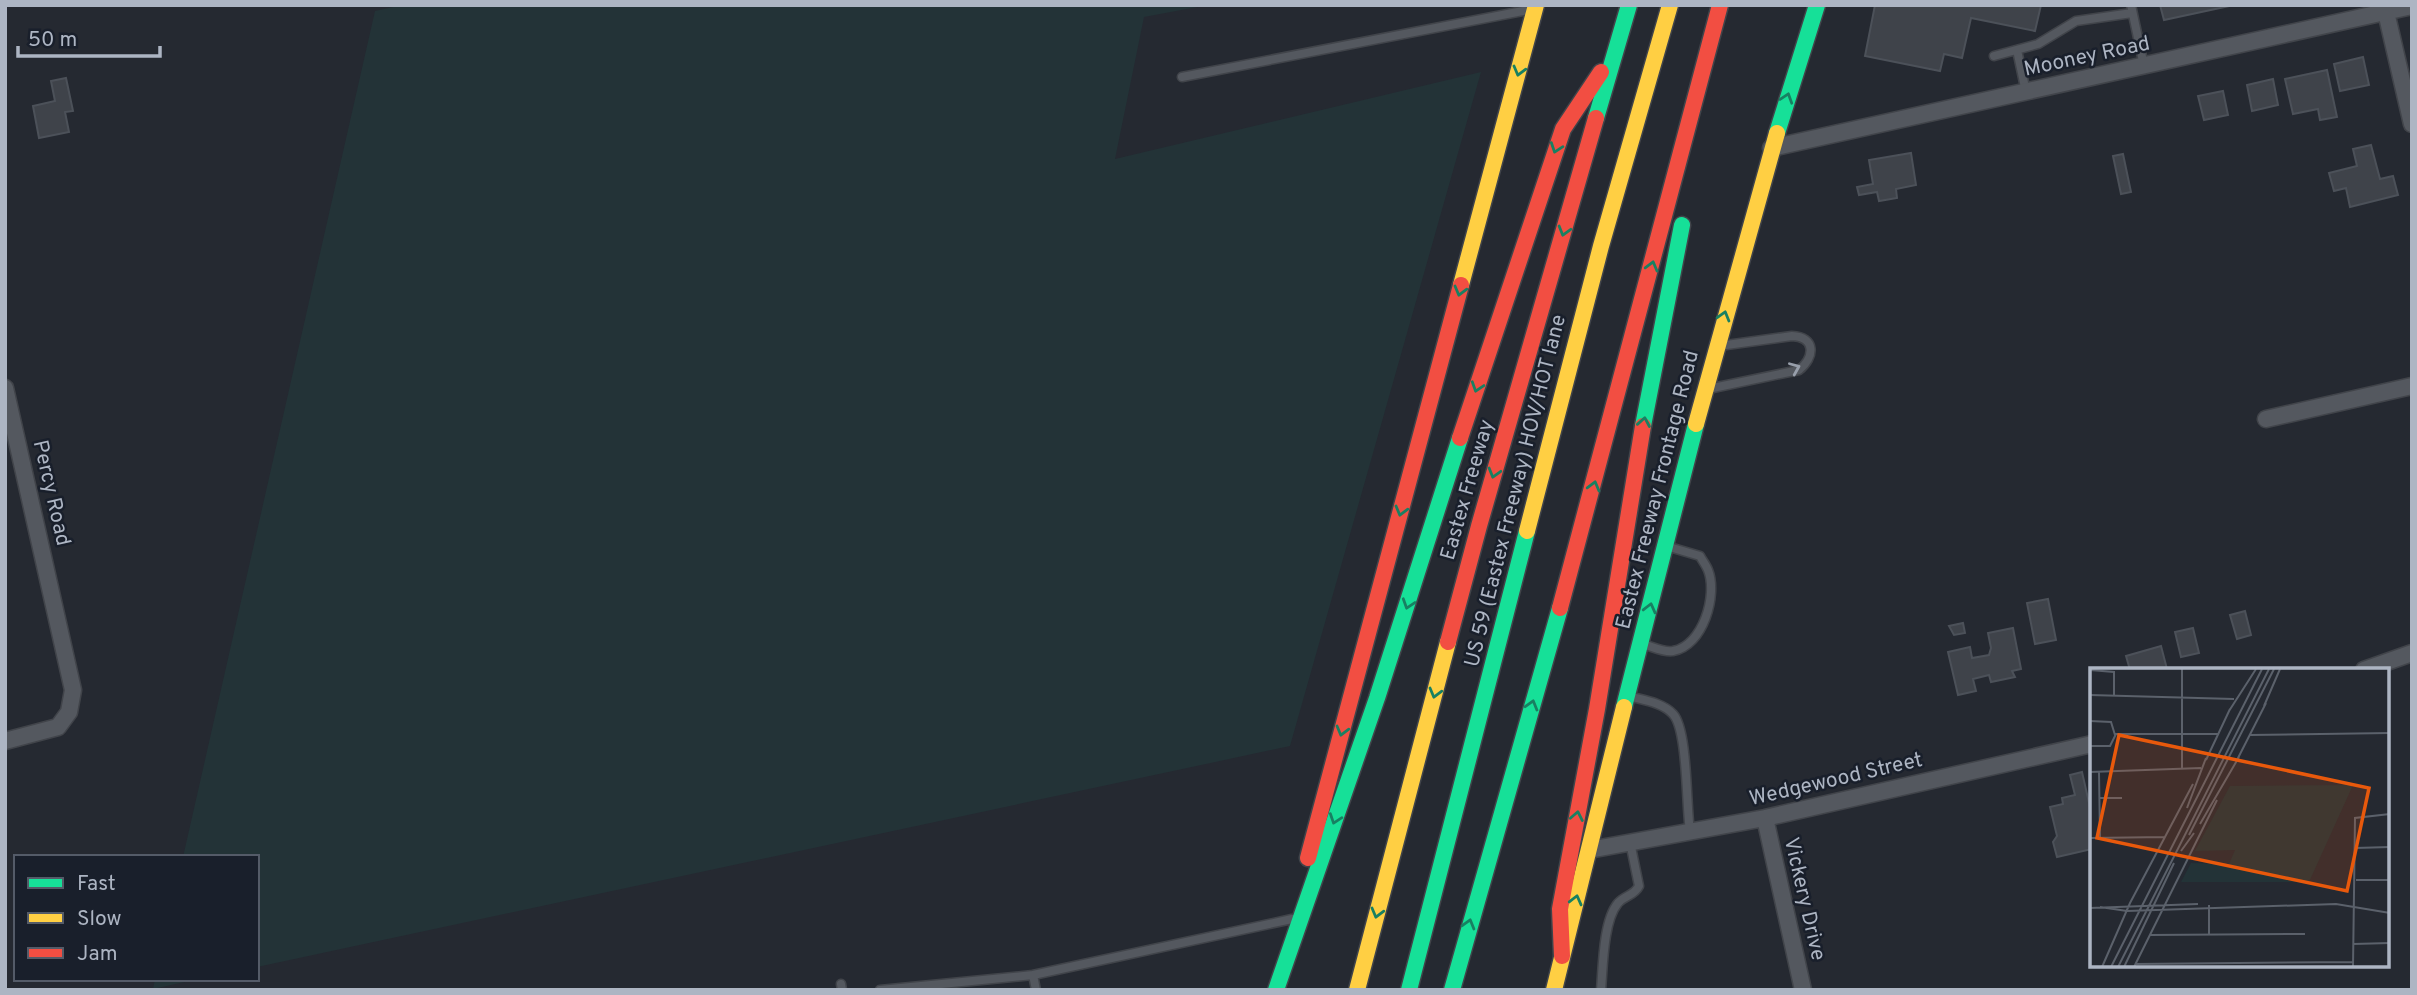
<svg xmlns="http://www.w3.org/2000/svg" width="2417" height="995" font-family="Overpass,sans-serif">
	<rect width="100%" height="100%" fill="#252931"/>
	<!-- green -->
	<path fill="#233337" d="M 402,5 L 1208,5 L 1144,17 L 1115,159 L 1481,72 L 1290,746 L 257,967 L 257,857 L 183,857 L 375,11 Z
		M 155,979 L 198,979 L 153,989 Z"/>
	<!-- building -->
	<path fill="#3f434a" stroke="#4c5159" stroke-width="2" d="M 1875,5 L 2041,5 L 2035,31 L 1971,18 L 1962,58 L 1944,54 L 1940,71 L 1865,56 Z
		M 2160,5 L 2234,5 L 2164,20 Z
		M 2363,57 L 2369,85 L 2340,91 L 2334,64 Z
		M 2327,70 L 2337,117 L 2320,120 L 2318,109 L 2293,114 L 2285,79 Z
		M 66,78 L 73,111 L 65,112 L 69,132 L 39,138 L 33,106 L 55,101 L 51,81 Z
		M 2273,79 L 2278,105 L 2252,111 L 2247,85 Z
		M 2223,91 L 2228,115 L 2204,120 L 2198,96 Z
		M 2371,145 L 2380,179 L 2393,176 L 2398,195 L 2350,207 L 2346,188 L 2334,191 L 2329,173 L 2357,166 L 2353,149 Z
		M 1911,153 L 1916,185 L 1896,189 L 1897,198 L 1879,201 L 1877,192 L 1859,195 L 1857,187 L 1873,184 L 1869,160 Z
		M 2123,154 L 2131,192 L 2121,194 L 2113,156 Z
		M 2048,599 L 2056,640 L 2035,644 L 2027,603 Z
		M 2245,611 L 2251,635 L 2237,639 L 2230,615 Z
		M 1963,623 L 1965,633 L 1954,635 L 1949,626 Z
		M 2013,628 L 2021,669 L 2012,671 L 2015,677 L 1991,682 L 1989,675 L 1973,679 L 1976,691 L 1958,695 L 1948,652 L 1970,647 L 1972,658 L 1989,655 L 1991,648 L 1988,633 Z
		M 2193,628 L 2199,653 L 2181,657 L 2175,632 Z
		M 2161,646 L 2167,669 L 2130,670 L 2126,656 Z
		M 2082,772 L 2092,816 L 2092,849 L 2057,857 L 2053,842 L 2057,836 L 2050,807 L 2063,804 L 2062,798 L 2075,795 L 2070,775 Z"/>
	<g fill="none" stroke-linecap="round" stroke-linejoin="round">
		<defs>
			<path id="lane" d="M 2131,5 L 2144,66
				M 2017,50 L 2026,92
				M 1994,56 L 2038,44 L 2076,21 L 2132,13
				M 1182,77 L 1533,9
				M 1708,389 L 1799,370 C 1815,357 1816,337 1792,336 L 1719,346
				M 1642,644 C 1651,646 1664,653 1673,651 C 1703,646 1718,595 1708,570 C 1706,565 1702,560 1700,556 L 1666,546
				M 1628,696 C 1642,700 1662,702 1673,714 C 1688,730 1686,806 1690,831
				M 841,984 L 842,990
				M 880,990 L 1033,975
				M 1036,990 L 1033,975 L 1292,919
				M 1601,990 C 1603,967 1603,921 1618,903 C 1625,895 1634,896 1639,886 L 1630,842"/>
			<path id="street" d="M 2386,12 L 2412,124
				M 1771,148 L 2412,6
				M 5,388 L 73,690 L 69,712 L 58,727 L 5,741
				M 2266,419 L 2412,386
				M 2364,670 L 2412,653
				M 1765,818 L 1803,990
				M 1589,850 L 1765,818 L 2092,744"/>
			<path id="fast" d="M 1596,118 L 1629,5
				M 1777,133 L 1817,5
				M 1643,426 L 1682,225
				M 1624,707 L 1696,424
				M 1276,990 L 1377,698 L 1460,438
				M 1409,990 L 1527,531
				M 1452,990 L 1560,608"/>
			<path id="slow" d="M 1461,285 L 1536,5
				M 1696,424 L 1777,133
				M 1527,531 L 1601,246 L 1670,5
				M 1357,990 L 1448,642
				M 1554,990 L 1624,707"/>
			<path id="jam" d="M 1460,438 L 1563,129 L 1601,72
				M 1560,608 L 1720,5
				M 1448,642 L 1479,526 L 1596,118
				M 1308,858 L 1461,285
				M 1562,956 L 1560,909 L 1597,709 L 1643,426"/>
		</defs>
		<!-- lane casing -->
		<use href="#lane" stroke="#41444a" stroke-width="11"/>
		<!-- street casing -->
		<use href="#street" stroke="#41444a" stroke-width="19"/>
		<!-- fast casing -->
		<use href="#fast" stroke="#41444a" stroke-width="19"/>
		<!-- slow casing -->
		<use href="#slow" stroke="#41444a" stroke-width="19"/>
		<!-- jam casing -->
		<use href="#jam" stroke="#41444a" stroke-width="19"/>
		<!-- lane -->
		<use href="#lane" stroke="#54585f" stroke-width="8"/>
		<!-- street -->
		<use href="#street" stroke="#54585f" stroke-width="16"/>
		<!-- fast -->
		<use href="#fast" stroke="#16e098" stroke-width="16"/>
		<!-- slow -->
		<use href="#slow" stroke="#ffcf43" stroke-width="16"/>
		<!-- jam -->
		<use href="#jam" stroke="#f24e42" stroke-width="16"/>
	</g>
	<!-- one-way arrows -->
	<defs><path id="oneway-chevron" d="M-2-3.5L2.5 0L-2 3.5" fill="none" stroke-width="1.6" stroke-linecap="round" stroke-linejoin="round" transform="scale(1.75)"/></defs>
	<g stroke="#188062">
		<use href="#oneway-chevron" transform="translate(1519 71) rotate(105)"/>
		<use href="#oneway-chevron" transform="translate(1787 98) rotate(-72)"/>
		<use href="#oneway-chevron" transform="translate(1556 148) rotate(109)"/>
		<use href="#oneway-chevron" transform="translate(1564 231) rotate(106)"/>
		<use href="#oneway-chevron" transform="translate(1652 266) rotate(-75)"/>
		<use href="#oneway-chevron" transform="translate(1460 291) rotate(105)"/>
		<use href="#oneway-chevron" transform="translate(1724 316) rotate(-74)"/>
		<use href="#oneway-chevron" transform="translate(1477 387) rotate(108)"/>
		<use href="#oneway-chevron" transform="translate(1644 422) rotate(-80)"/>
		<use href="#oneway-chevron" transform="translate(1494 473) rotate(106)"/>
		<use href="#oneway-chevron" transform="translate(1594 486) rotate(-75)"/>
		<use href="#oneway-chevron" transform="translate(1401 511) rotate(105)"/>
		<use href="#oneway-chevron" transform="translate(1408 604) rotate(108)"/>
		<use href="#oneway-chevron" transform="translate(1650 608) rotate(-76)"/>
		<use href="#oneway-chevron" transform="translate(1435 693) rotate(105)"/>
		<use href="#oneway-chevron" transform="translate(1532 705) rotate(-74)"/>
		<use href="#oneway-chevron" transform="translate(1342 731) rotate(105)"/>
		<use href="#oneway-chevron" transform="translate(1577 816) rotate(-79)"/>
		<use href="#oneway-chevron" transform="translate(1335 819) rotate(109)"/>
		<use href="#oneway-chevron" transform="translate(1576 900) rotate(-76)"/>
		<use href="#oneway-chevron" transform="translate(1377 913) rotate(105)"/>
		<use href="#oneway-chevron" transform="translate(1469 924) rotate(-74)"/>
	</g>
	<use stroke="#979eaa" href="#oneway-chevron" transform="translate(1795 368) rotate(-23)"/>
	<g text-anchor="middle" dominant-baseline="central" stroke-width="5" stroke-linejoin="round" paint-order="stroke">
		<!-- street labels -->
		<g font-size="21" fill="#adb5c3" stroke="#191f2b">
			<text transform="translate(2087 57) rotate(-12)">Mooney Road</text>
			<text transform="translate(1468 490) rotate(-74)">Eastex Freeway</text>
			<text transform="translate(1658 490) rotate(-76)">Eastex Freeway Frontage Road</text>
			<text transform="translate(1516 491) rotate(-76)">US 59 (Eastex Freeway) HOV/HOT lane</text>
			<text transform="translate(51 493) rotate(77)">Percy Road</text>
			<text transform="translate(1836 780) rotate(-13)">Wedgewood Street</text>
			<text transform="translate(1804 899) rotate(77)">Vickery Drive</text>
		</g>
	</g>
	<!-- overview -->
	<g transform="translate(2090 668)">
		<rect width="299" height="299" fill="#252931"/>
		<path d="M 263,117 L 219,214 L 91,214 L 101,195 L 139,196 L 145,182 L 105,183 L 140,118 Z" fill="#233337"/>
		<path fill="none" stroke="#5b616b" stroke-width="2" d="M 92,1 L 92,100M 0,2 L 24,4 L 24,27M 0,27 L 144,31M 174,38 L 190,1M 139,43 L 166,1M 0,53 L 21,54 L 25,67M 160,67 L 300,65M 0,78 L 20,78 L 26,66 L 128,66M 116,92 L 140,41M 147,92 L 176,35M 0,104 L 111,100M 9,104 L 10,170M 10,130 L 32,130M 97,140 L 116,90M 110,156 L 149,89M 99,167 L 184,1M 0,170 L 75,169M 265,180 L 300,179M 91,183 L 104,165M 266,212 L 300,212M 10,239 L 37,243 L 246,236 L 300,245M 0,240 L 108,236M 60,267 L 215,266M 119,267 L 119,237M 263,276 L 300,275M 45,296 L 263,294M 12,299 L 40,235 L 103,116M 21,299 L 172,1M 28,299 L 179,1M 34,299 L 84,195M 44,299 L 127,132M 263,299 L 265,150 L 300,146"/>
		<path fill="#e8590c" fill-opacity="0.15" stroke="#e8590c" stroke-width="3.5" d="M 29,67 L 279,120 L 257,223 L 7,170 Z"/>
		<rect width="299" height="299" fill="none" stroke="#adb5c3" stroke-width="3.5"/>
	</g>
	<!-- border -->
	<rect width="2417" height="995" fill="none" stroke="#adb5c3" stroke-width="14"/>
	<!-- legend -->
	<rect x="14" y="855" width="245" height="126" fill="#191f2b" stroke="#545b68" stroke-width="2"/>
	<rect x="28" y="878" width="35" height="10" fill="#16e098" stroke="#545b68" stroke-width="2"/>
	<text x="77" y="890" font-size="21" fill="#adb5c3">Fast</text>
	<rect x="28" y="913" width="35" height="10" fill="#ffcf43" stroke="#545b68" stroke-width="2"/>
	<text x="77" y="925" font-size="21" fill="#adb5c3">Slow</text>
	<rect x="28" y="948" width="35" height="10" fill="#f24e42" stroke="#545b68" stroke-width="2"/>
	<text x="77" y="960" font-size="21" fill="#adb5c3">Jam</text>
	<!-- scale -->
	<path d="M18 46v10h142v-10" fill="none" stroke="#adb5c3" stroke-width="3.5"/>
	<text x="28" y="46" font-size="21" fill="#adb5c3" stroke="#191f2b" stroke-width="5" paint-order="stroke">50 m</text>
</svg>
